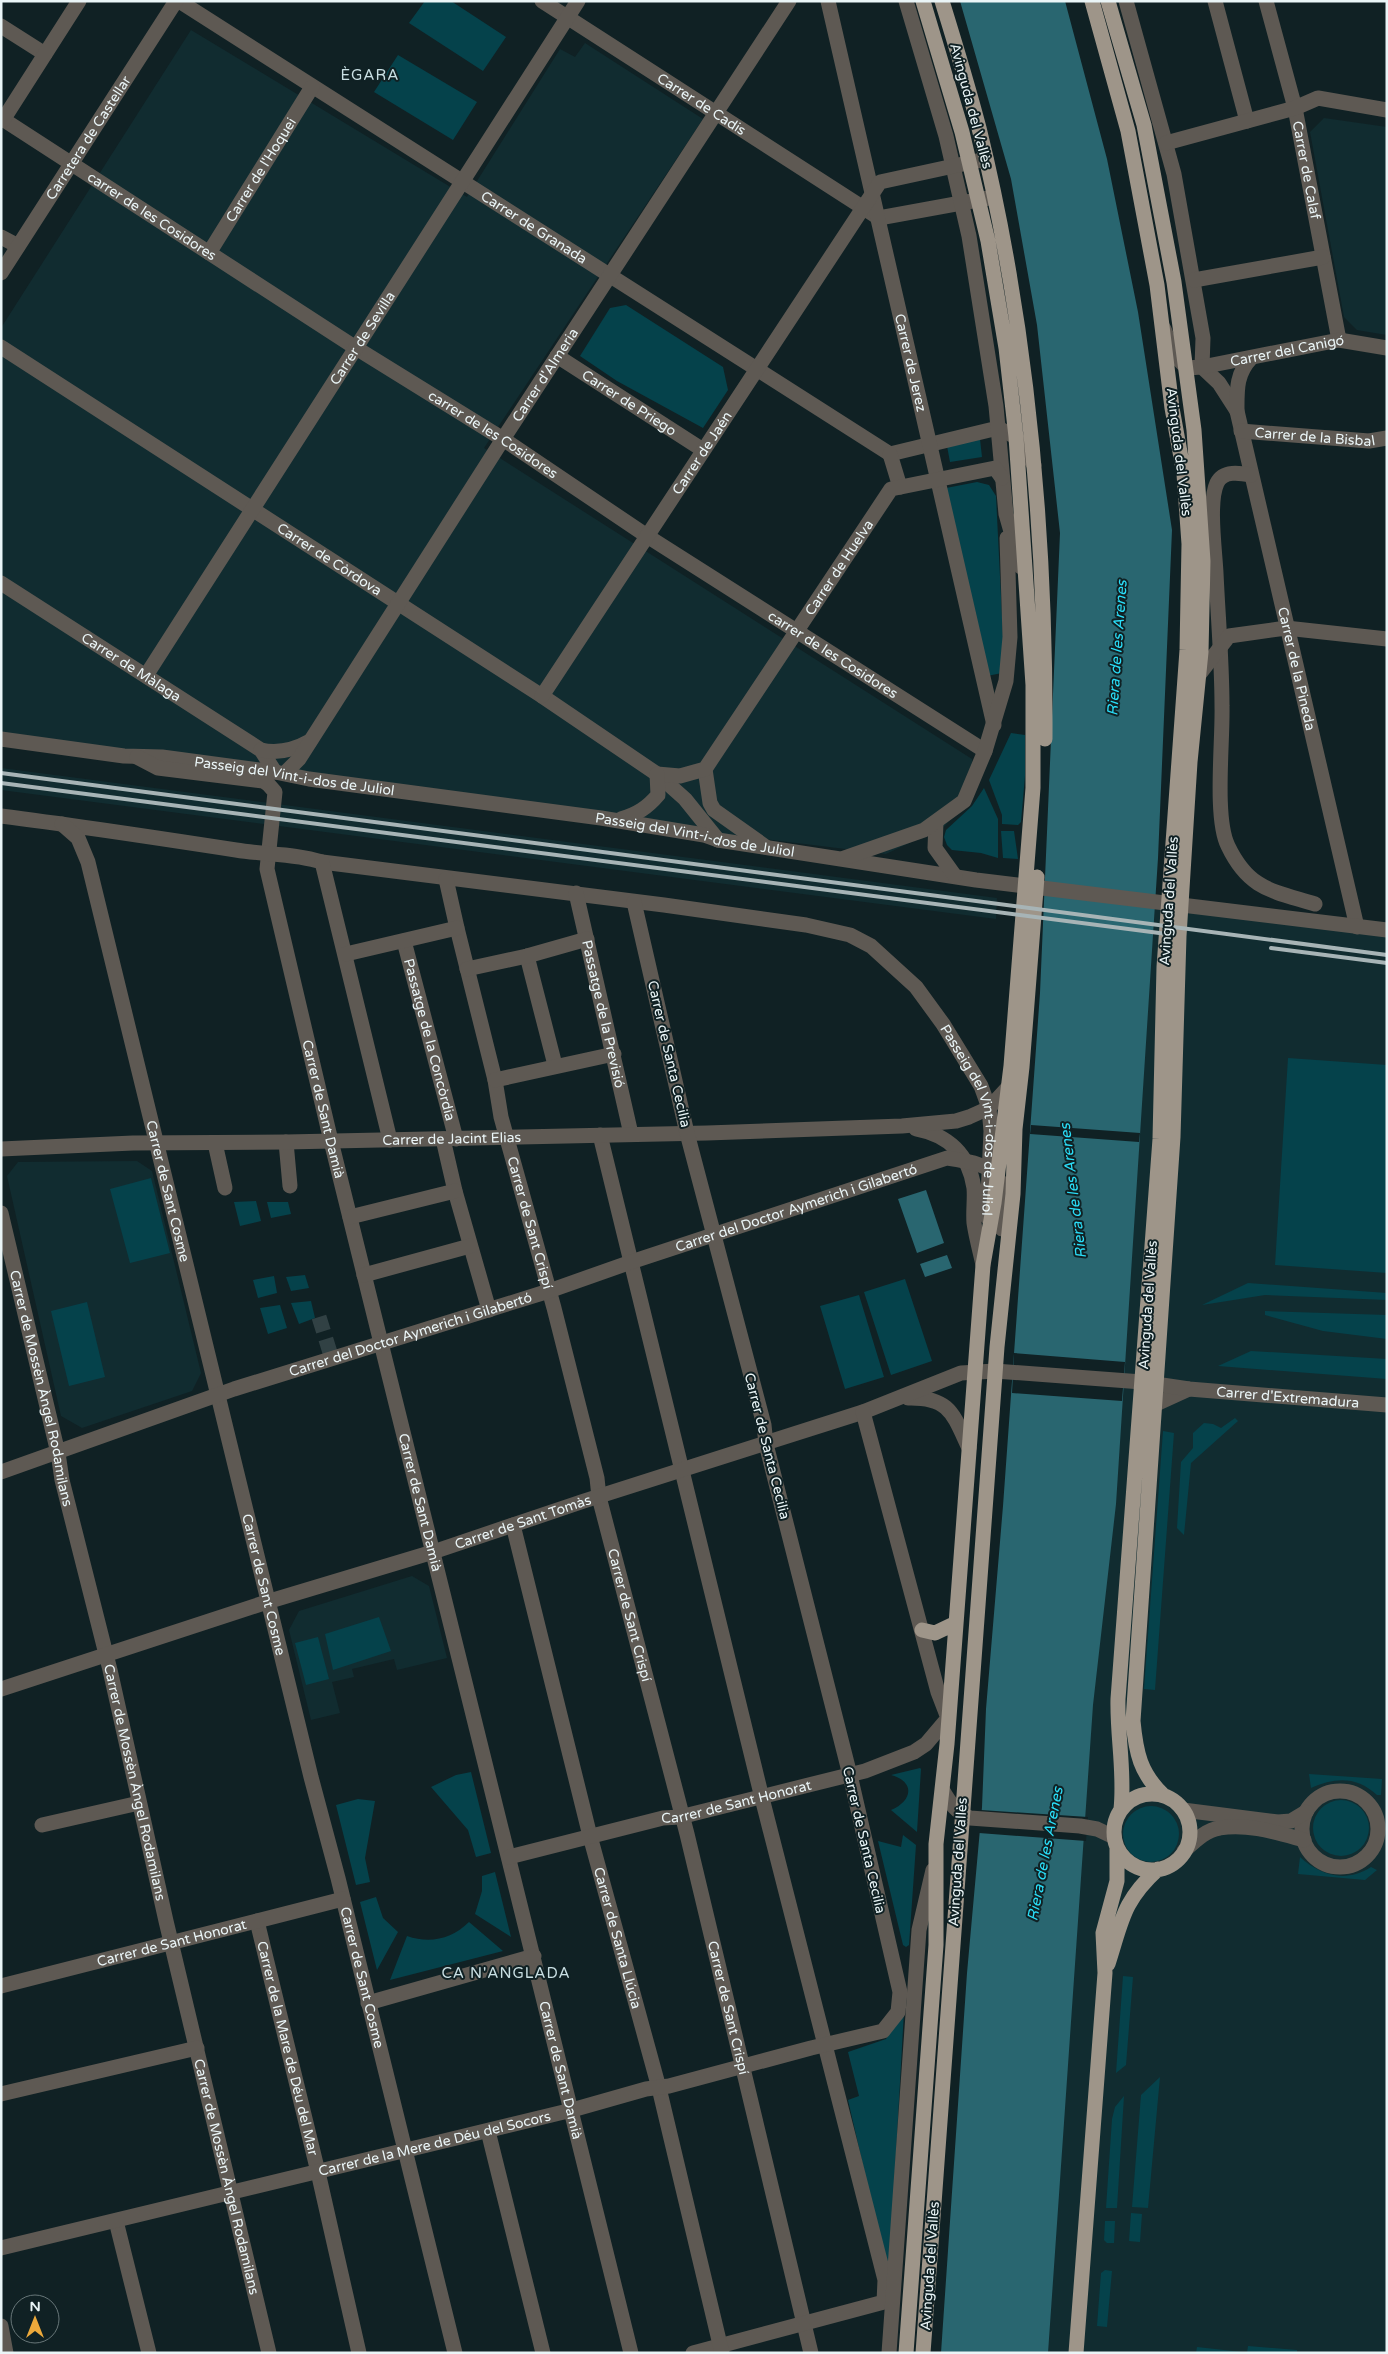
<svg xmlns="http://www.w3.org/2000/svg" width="1388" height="2354" font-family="'Varela Round',sans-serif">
	<rect width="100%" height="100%" fill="#102124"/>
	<!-- built -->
	<path fill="#112c30" d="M 191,30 L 467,197 L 560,49 L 575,57 L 585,43 L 703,119 L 484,448 L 972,759 L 976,788 L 945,826 L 886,854 L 1,745 L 1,328 Z
		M 1324,118 L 1387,127 L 1387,335 L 1357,330 L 1344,317 L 1310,132 Z
		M 1,768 L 997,898 L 996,919 L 1,790 Z
		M 1075,894 L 1387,931 L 1387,2353 L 981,2353 Z
		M 137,1161 L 152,1171 L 201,1373 L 192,1391 L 82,1428 L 61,1416 L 7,1176 L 18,1162 Z
		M 412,1576 L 429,1586 L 447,1658 L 397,1670 L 394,1659 L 352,1669 L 354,1677 L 332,1682 L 340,1713 L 311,1720 L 289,1630 L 299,1611 Z"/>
	<!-- green -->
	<path fill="#05424b" d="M 425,1 L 451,1 L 506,37 L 483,71 L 409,23 Z
		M 398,55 L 477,102 L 453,140 L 374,92 Z
		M 626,305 L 723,367 L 728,390 L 703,428 L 617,381 L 580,356 L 610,308 Z
		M 980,439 L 982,457 L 950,462 L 947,446 Z
		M 977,482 L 989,485 L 996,496 L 1003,637 L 1002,673 L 987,676 L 946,488 Z
		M 1011,733 L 1025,735 L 1025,776 L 1021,822 L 1018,825 L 1002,824 L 1002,815 L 989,780 Z
		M 984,788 L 998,819 L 998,858 L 981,853 L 952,850 L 947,845 L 944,837 L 946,830 L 972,806 Z
		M 1001,831 L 1014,831 L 1018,859 L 1003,858 Z
		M 1288,1058 L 1387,1065 L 1387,1273 L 1275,1265 Z
		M 151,1178 L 170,1253 L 130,1263 L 110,1189 Z
		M 256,1201 L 261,1221 L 240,1226 L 234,1202 Z
		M 267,1202 L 288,1202 L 291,1214 L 271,1218 Z
		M 305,1275 L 309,1288 L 291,1291 L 286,1277 Z
		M 274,1276 L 277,1293 L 258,1298 L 253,1280 Z
		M 905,1279 L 932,1361 L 891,1375 L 864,1292 Z
		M 1248,1283 L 1387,1293 L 1387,1300 L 1265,1295 L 1202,1305 Z
		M 859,1295 L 884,1377 L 845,1389 L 820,1306 Z
		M 311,1301 L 315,1318 L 299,1324 L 291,1303 Z
		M 87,1302 L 105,1377 L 69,1386 L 51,1311 Z
		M 280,1305 L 287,1328 L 268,1334 L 260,1308 Z
		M 1265,1311 L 1387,1315 L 1387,1339 L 1323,1331 L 1265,1315 Z
		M 1251,1351 L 1387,1359 L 1387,1379 L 1218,1366 Z
		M 1235,1418 L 1238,1421 L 1191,1463 L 1184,1535 L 1177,1528 L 1181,1462 L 1193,1448 L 1193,1433 L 1204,1423 L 1213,1424 L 1221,1428 Z
		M 1163,1431 L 1174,1433 L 1155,1690 L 1144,1689 Z
		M 379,1617 L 391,1651 L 333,1670 L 325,1634 Z
		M 318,1637 L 329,1679 L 306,1685 L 295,1643 Z
		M 920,1768 L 921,1769 L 917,1832 L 891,1810 C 912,1801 916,1782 891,1775 Z
		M 471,1772 L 491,1853 L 476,1857 L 468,1830 L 431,1787 L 456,1775 Z
		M 1309,1774 L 1382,1779 L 1381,1795 L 1377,1795 C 1357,1776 1335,1777 1311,1788 Z
		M 358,1799 L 375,1801 L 365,1858 L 370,1882 L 356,1885 L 336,1805 Z
		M1313 1828a28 28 0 1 1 56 0a28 28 0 1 1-56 0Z
		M1123 1834a28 28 0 1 1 56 0a28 28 0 1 1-56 0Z
		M 903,1835 L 916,1845 L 909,1945 L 906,1947 L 903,1945 L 878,1841 L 901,1847 Z
		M 1300,1857 C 1321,1876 1346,1883 1371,1867 L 1377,1870 L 1365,1880 L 1298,1874 Z
		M 495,1872 L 511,1937 L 475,1914 L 482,1891 L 482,1876 Z
		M 376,1897 L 383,1918 L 398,1932 L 377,1970 L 360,1902 Z
		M 469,1922 L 503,1951 L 390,1980 L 407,1936 C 430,1944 452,1939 469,1922 Z
		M 1123,1976 L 1133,1977 L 1126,2065 L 1116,2073 Z
		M 904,2011 L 889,2278 L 848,2100 L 859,2096 L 848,2052 L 886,2039 Z
		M 1160,2077 L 1148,2208 L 1132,2207 L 1141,2095 Z
		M 1124,2096 L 1117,2208 L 1106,2208 L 1112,2119 L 1115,2107 Z
		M 1131,2213 L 1142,2214 L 1140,2242 L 1129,2241 Z
		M 1105,2221 L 1115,2221 L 1114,2243 L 1107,2243 L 1104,2240 Z
		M 1105,2270 L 1112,2271 L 1107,2327 L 1097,2326 L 1101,2273 Z
		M 1248,2346 L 1297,2350 L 1297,2353 L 1247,2353 Z
		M 1197,2347 L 1242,2352 L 1196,2353 Z"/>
	<!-- water -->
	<path fill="#296670" d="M 960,1 L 1065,1 L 1107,159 L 1138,312 L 1172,530 L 1158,858 L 1116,1504 L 1093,1705 L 1048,2353 L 941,2353 L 967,1973 L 982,1807 L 986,1709 L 1003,1506 L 1040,993 L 1060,533 L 1037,325 L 1011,179 Z
		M 926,1190 L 944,1243 L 917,1253 L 898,1199 Z
		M 947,1255 L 952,1268 L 925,1277 L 920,1264 Z"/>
	<!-- pier -->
	<path fill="#102124" d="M 1031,1125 L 1140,1133 L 1139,1142 L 1030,1134 Z
		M 1014,1353 L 1125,1362 L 1122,1401 L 1012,1393 Z
		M 981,1810 L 1088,1817 L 1086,1841 L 979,1833 Z"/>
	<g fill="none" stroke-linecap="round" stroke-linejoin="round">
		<!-- minor-tunnel -->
		<path stroke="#314144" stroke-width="15" stroke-dasharray="15 8" stroke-linecap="butt" d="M 319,1317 L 332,1359"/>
		<!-- minor -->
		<g stroke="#5e5953" stroke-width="15">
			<path id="s1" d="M 179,1 L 890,454 L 998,428 L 1016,437 L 1034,465"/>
			<path id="s2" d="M 542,1 L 879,218 L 994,197"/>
			<path id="s3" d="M 828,1 L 994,725"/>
			<path d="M 906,1 L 946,136 L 969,236 L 996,406 L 1006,514 L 1021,567"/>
			<path d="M 1126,1 L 1174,174 L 1203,338 L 1202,367 L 1219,383 L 1237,411"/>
			<path d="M 1215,1 L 1247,121"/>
			<path id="s4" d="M 1266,1 L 1295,108 L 1339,340"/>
			<path d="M 1,26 L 45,54"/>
			<path id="s5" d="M 1,118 L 356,348 L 503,439 L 647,536 L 985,751"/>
			<path d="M 3,120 L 79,1"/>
			<path d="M 1166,143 L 1295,108 L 1318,98 L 1387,110"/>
			<path d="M 1,237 L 18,246"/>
			<path id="s6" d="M 209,253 L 312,87"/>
			<path id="s7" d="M 1,273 L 176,1"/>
			<path d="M 1194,280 L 1323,257"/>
			<path id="s8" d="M 1164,329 L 1175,356 L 1187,368 L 1202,367 L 1339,340 L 1387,348"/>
			<path id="s9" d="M 1,347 L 542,696 L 657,774 L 685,799 L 718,840"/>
			<path id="s10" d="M 557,356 L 703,450"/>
			<path id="s11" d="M 1251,358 C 1236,374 1237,390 1237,411 L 1357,927"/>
			<path id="s12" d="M 1241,431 L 1369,441 L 1387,438"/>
			<path d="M 890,454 L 900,487"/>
			<path d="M 1251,475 C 1240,473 1223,470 1217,483 C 1208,502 1215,551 1216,573 C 1218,617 1222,662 1222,706 C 1223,741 1214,818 1228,846 C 1249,890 1273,891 1315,904"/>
			<path id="s13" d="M 1,583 L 261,750 L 275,772"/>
			<path id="s14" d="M 147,674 L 578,1"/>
			<path d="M 1198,676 L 1229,636 L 1286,628 L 1387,639"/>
			<path id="s15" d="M 542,696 L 880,182 L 986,159"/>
			<path id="s16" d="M 1,739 L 124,756 L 162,757 L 275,772 L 309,779 L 601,818 L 704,835 L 718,840 L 976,880 L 1387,930"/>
			<path d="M 261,750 C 279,754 294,750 310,741"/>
			<path id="s17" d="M 137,757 L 158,768 L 263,781 L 268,784 L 275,792 L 267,869 L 331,1141 L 631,2353"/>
			<path d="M 705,769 L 710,803 L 714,810 L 766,847"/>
			<path id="s18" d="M 285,773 L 299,759 L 503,439 L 789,1"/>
			<path id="s19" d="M 657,774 L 680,776 L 705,769 L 891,489 L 995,468 L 1002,478"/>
			<path id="s20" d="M 1,816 C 80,826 158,838 236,850 C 265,855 294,853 322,862 L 664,905 L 806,925 L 850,935 L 871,946 L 916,987 L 943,1024 L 981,1086 L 989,1108 L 991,1131 L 987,1217"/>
			<path d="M 621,819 C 637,814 647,808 658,795 L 657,774"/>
			<path d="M 936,822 L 935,848 L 955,876"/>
			<path id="s21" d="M 62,824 L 78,838 L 88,862 L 311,1777 L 338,1878 L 455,2353"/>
			<path d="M 844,858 L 924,830 L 964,801 L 985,751 L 1006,681 L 1010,637 L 1007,538"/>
			<path d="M 322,862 L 390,1140"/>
			<path id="s22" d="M 446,879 L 457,928 L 495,1080 L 501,1117 L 554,1308 L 597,1478 L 599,1497 L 687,1834 L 811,2353"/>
			<path id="s23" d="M 576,893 L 631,1134"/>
			<path id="s24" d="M 404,941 L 456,1139"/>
			<path d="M 346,954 L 457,928"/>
			<path d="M 527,956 L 555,1065"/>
			<path d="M 467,969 L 527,956 L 587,939"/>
			<path d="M 495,1080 L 614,1054"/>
			<path d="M 916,1129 C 948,1135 969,1154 974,1188 C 975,1199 973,1211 974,1223 C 976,1237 980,1251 983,1265"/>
			<path d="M 600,1135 L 762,1798 L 885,2280 L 884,2302 L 693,2353"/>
			<path d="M 443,1139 L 455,1191 L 489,1310"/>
			<path d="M 286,1142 L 290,1186"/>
			<path d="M 215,1143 L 225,1188"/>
			<path id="s25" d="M 1,1149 L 133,1143 L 286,1142 L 707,1133 L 902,1126 L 956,1121 L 969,1117 L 989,1108 L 1012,1083"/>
			<path id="s26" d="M 1,1213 L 58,1453 L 62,1480 L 110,1670 L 166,1921 L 269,2353"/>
			<path d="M 350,1217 L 455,1191"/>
			<path d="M 364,1275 L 470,1246"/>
			<path d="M 908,1398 C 950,1397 953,1414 969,1448"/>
			<path d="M 1154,1405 L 1189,1389"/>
			<path id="s27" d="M 1,1472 L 234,1389 L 549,1291 L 631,1262 L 947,1158 C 1003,1166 1006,1176 1002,1229"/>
			<path id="s28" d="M 513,1525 L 590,1836 L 659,2088 L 722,2353"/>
			<path id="s29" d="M 1,1689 L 270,1601 L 433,1552 L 584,1501 L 863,1412 L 961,1373 L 995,1371 L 1142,1382 L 1189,1389 L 1387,1405"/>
			<path d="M 943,1791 C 950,1803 957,1813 970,1818 L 1080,1826 L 1097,1829 L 1114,1837"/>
			<circle cx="1340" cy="1829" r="38"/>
			<path d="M 1183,1810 L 1278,1822 L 1291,1821 L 1306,1812"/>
			<path d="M 42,1825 L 139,1803"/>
			<path d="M 1184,1851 C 1194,1842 1205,1830 1220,1828 C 1247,1823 1278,1833 1304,1840"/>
			<path id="s30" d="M 509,1857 L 663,1818 L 680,1817 L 865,1771 L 914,1752 L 926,1744 L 948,1718 L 938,1692 L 863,1412"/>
			<path id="s31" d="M 257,1921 L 318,2172 L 359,2353"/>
			<path id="s32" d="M 1,1986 L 343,1899"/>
			<path d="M 368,2003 L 534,1956"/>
			<path d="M 1,2094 L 197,2048"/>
			<path d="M 488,2131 L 543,2353"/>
			<path d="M 116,2221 L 149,2353"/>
			<path id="s33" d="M 1,2248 L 572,2110 L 646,2089 L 669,2086 L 811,2048 L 883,2031 L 898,2012 L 900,1992 L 850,1775 L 766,1444 L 764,1425 L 687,1133 L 634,902"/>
			<path d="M 1,2326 L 6,2353"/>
			<path d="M 889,2353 L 919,1930 L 933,1870"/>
		</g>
		<!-- major -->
		<path stroke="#9e9589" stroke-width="15" d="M 942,1 C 955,43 968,86 979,128 C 1028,328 1046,534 1045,739
			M 1092,1 L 1128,131 L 1157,285 L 1172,408 L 1184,474 L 1189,544 L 1187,650 L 1164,967 L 1160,1139 L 1118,1699 C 1117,1736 1125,1772 1121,1809
			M 1108,1 L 1144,125 L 1174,282 L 1194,430 L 1203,561 L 1201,652 L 1190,762 L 1179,936 L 1173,1137 L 1133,1721 C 1136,1753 1140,1773 1164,1796
			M 922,1630 L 935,1633 L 956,1623
			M1114 1832a38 38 0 1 1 76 0a38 38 0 1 1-76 0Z
			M 1108,1964 C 1122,1921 1122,1902 1158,1869
			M 906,2353 L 936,1945 L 936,1844 L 947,1744 L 983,1265 L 994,1203 L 1011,1066 L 1033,788 L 1033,685 L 1016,437 L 1006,348 L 988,241 L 962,132 L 923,1
			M 923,2353 L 997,1347 L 1013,1194 L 1015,1129 L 1022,1067 L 1037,877
			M 1076,2353 L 1105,1973 L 1103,1933 L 1117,1881 L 1117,1848"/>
		<!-- rail -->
		<path stroke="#a7b4b6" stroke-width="4" d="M 1,773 L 1387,955
			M 1,783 L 1167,934
			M 1271,948 L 1387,963"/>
	</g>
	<g text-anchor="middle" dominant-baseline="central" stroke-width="4" stroke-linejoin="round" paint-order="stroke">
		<!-- street labels -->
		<g font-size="14" fill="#eaf5f7" stroke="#102124">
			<text stroke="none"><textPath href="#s2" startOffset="190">Carrer de Cadis</textPath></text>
			<text transform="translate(971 106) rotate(75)">Avinguda del Vallès</text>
			<text stroke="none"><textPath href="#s7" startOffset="161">Carretera de Castellar</textPath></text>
			<text stroke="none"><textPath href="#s6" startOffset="98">Carrer de l'Hoquei</textPath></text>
			<text stroke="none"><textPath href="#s4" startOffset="174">Carrer de Calaf</textPath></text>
			<text stroke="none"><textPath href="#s5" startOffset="180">carrer de les Cosidores</textPath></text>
			<text stroke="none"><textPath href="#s1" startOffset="421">Carrer de Granada</textPath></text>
			<text stroke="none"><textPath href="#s14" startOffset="399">Carrer de Sevilla</textPath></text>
			<text stroke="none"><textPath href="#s8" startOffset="148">Carrer del Canigó</textPath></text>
			<text stroke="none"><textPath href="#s3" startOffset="371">Carrer de Jerez</textPath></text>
			<text stroke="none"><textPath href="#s18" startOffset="476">Carrer d'Almeria</textPath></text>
			<text stroke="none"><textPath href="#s10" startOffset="86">Carrer de Priego</textPath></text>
			<text stroke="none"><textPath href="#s5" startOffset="585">carrer de les Cosidores</textPath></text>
			<text stroke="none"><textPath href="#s12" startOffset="74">Carrer de la Bisbal</textPath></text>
			<text stroke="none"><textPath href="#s15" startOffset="291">Carrer de Jaén</textPath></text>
			<text transform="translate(1179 452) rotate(83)">Avinguda del Vallès</text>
			<text stroke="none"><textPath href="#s9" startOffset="391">Carrer de Còrdova</textPath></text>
			<text stroke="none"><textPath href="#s19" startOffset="291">Carrer de Huelva</textPath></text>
			<text stroke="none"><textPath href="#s5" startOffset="990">carrer de les Cosidores</textPath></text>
			<text stroke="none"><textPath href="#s13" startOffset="155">Carrer de Màlaga</textPath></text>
			<text stroke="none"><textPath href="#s11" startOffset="321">Carrer de la Pineda</textPath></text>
			<text stroke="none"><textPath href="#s16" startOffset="296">Passeig del Vint-i-dos de Juliol</textPath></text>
			<text stroke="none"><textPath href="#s16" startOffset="701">Passeig del Vint-i-dos de Juliol</textPath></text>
			<text transform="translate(1169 901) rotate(-86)">Avinguda del Vallès</text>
			<text stroke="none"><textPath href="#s23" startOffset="124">Passatge de la Previsió</textPath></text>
			<text stroke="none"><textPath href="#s24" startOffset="102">Passatge de la Concòrdia</textPath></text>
			<text transform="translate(669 1054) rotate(77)">Carrer de Santa Cecilia</text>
			<text stroke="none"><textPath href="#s17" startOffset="470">Carrer de Sant Damià</textPath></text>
			<text stroke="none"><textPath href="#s20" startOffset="1091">Passeig del Vint-i-dos de Juliol</textPath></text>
			<text stroke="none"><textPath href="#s25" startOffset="451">Carrer de Jacint Elias</textPath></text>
			<text stroke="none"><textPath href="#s21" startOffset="386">Carrer de Sant Cosme</textPath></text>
			<text stroke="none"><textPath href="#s27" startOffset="838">Carrer del Doctor Aymerich i Gilabertó</textPath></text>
			<text stroke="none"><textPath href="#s22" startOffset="354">Carrer de Sant Crispí</textPath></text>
			<text transform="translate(1148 1305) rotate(-86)">Avinguda del Vallès</text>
			<text stroke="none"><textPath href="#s27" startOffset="432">Carrer del Doctor Aymerich i Gilabertó</textPath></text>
			<text stroke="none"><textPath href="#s26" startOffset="180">Carrer de Mossèn Àngel Rodamilans</textPath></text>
			<text stroke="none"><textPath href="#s29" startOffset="1339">Carrer d'Extremadura</textPath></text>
			<text transform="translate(767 1446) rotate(76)">Carrer de Santa Cecilia</text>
			<text stroke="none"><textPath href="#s17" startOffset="875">Carrer de Sant Damià</textPath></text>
			<text stroke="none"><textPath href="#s29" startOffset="548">Carrer de Sant Tomàs</textPath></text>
			<text stroke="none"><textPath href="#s21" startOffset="791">Carrer de Sant Cosme</textPath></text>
			<text stroke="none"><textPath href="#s22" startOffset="759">Carrer de Sant Crispí</textPath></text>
			<text stroke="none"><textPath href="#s26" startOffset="585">Carrer de Mossèn Àngel Rodamilans</textPath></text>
			<text stroke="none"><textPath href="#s30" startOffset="234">Carrer de Sant Honorat</textPath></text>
			<text transform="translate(864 1840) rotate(77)">Carrer de Santa Cecilia</text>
			<text transform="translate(958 1862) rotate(-86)">Avinguda del Vallès</text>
			<text stroke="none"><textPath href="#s28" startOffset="426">Carrer de Santa Llúcia</textPath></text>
			<text stroke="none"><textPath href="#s32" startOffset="176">Carrer de Sant Honorat</textPath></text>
			<text stroke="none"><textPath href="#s21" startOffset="1196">Carrer de Sant Cosme</textPath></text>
			<text stroke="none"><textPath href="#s22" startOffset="1164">Carrer de Sant Crispí</textPath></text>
			<text stroke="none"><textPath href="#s31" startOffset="131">Carrer de la Mare de Déu del Mar</textPath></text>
			<text stroke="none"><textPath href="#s17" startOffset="1460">Carrer de Sant Damià</textPath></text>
			<text stroke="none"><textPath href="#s33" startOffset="446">Carrer de la Mere de Déu del Socors</textPath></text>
			<text stroke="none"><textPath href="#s26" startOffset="990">Carrer de Mossèn Àngel Rodamilans</textPath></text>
			<text transform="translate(930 2266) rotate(-86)">Avinguda del Vallès</text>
		</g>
		<!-- neighbourhood labels -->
		<g font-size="15" letter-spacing="1" fill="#cae0e4" stroke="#102124">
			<text x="370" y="75">ÈGARA</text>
			<text x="506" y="1973">CA N'ANGLADA</text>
		</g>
		<!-- water labels -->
		<g font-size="15" font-style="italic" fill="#2adef8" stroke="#102124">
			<text transform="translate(1117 648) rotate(-86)">Riera de les Arenes</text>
			<text transform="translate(1073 1191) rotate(-97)">Riera de les Arenes</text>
			<text transform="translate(1045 1854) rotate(-79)">Riera de les Arenes</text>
		</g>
	</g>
	<!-- border -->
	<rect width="1388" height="2354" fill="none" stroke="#eaf5f7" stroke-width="5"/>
	<!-- north arrow -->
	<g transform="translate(35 2319)"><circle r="24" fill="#102124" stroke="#677678"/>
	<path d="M0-4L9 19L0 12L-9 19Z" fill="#eca93b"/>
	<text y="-8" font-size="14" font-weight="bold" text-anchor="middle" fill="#eaf5f7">N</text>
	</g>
</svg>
